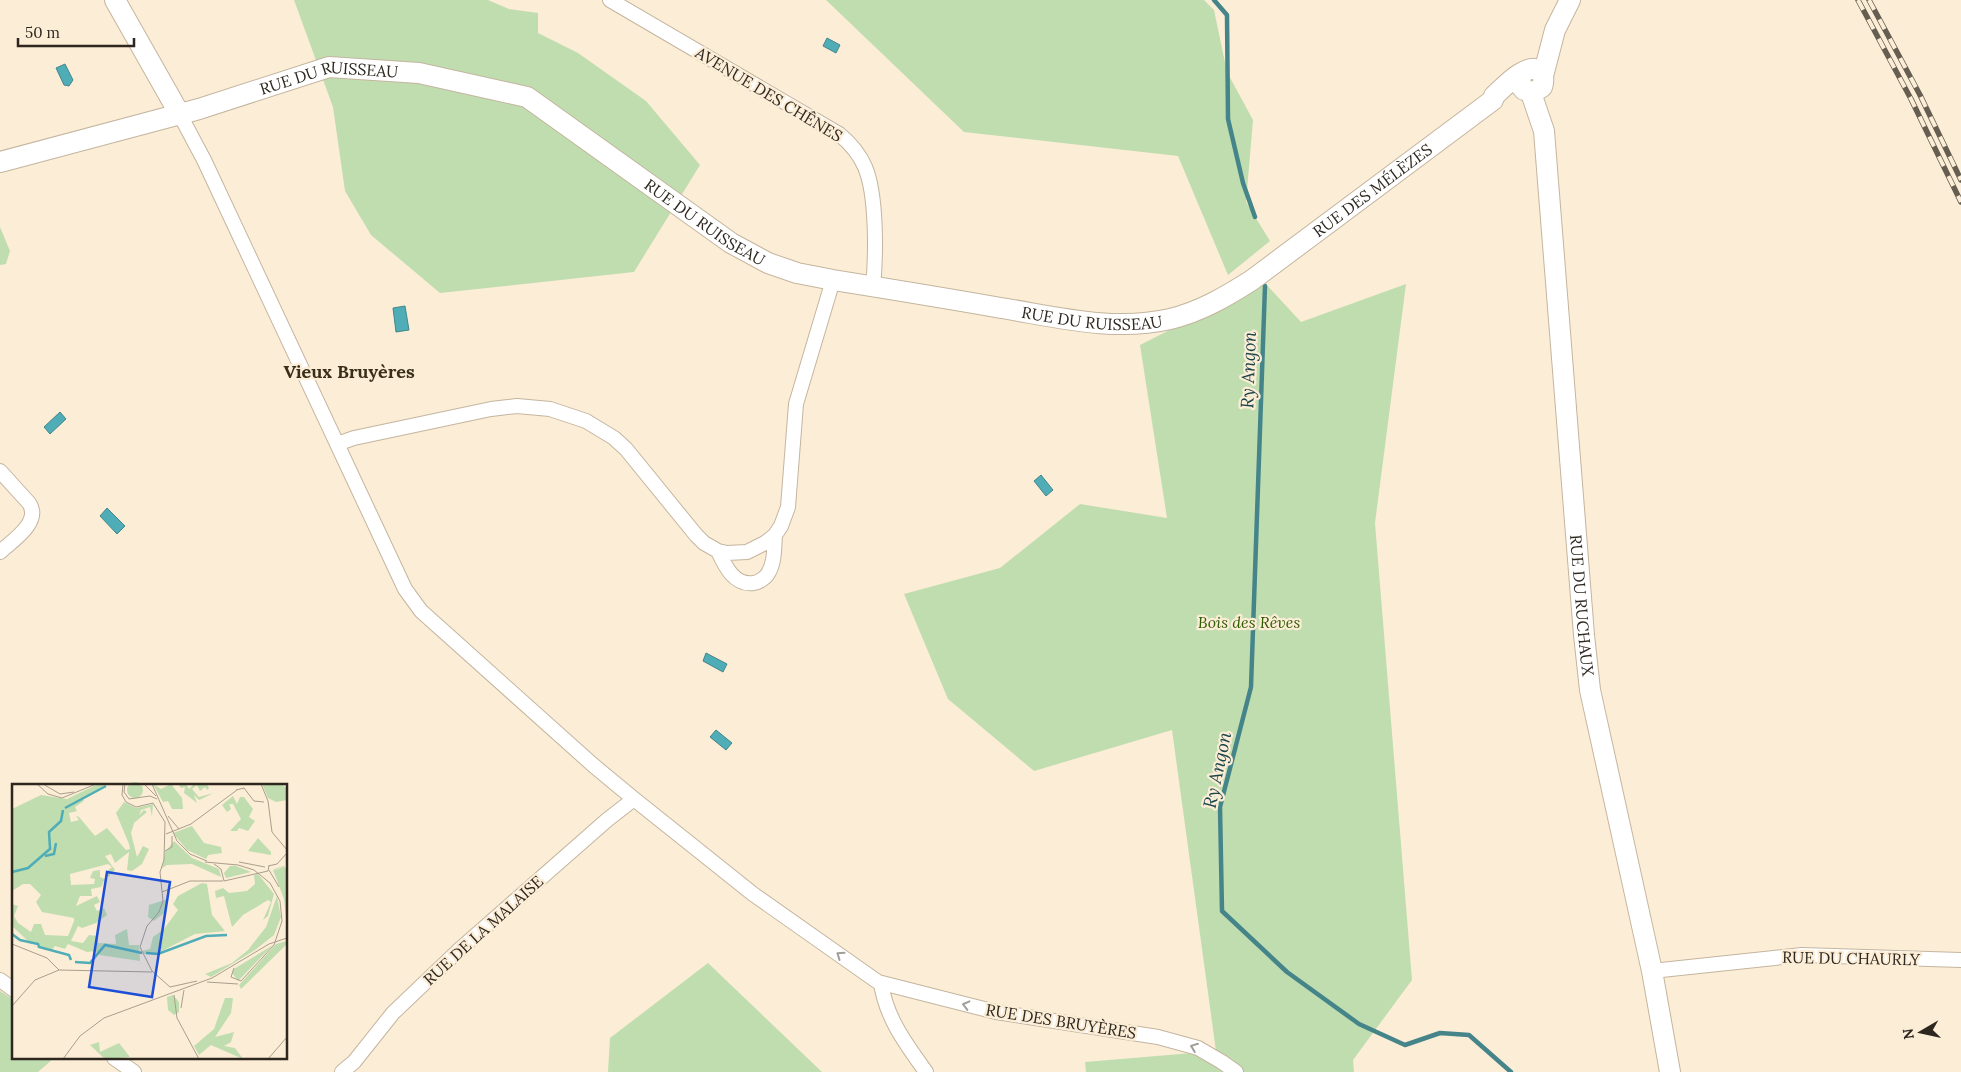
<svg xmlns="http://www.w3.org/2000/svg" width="1961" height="1072" font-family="Lora,serif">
	<rect width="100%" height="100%" fill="#fcedd6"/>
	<!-- green -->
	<path fill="#c0ddb0" d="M 294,0 L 488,0 L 509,9 L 538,13 L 538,33 L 578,53 L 646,101 L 700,165 L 634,272 L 440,293 L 371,235 L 345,191 L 333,107 Z
		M 826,0 L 1204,0 L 1214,10 L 1227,72 L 1253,120 L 1246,202 L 1270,241 L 1228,275 L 1178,156 L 964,132 Z
		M 0,227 L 10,251 L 6,264 L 0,265 Z
		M 1264,282 L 1301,322 L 1406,284 L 1375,523 L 1412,980 L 1353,1060 L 1354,1072 L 1086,1072 L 1085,1062 L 1216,1051 L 1172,730 L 1034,771 L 948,699 L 904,594 L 1000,568 L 1080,504 L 1167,518 L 1140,345 Z
		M 708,963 L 822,1072 L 608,1072 L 610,1038 Z
		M 0,991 L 14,1000 L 14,1058 L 54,1058 L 38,1072 L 0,1072 Z"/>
	<!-- water -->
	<path fill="#4fadb7" stroke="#458589" d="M 827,38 L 840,45 L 836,53 L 823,46 Z
		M 65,64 L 73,80 L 69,86 L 64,85 L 56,68 Z
		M 405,306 L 409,330 L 396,332 L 393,308 Z
		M 60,412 L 66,419 L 50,434 L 44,427 Z
		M 1041,475 L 1053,490 L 1046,496 L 1034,481 Z
		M 107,508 L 125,526 L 117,534 L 100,516 Z
		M 706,653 L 727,664 L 723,672 L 703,661 Z
		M 716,730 L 732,743 L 726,750 L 710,737 Z"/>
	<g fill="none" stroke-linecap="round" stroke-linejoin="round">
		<!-- stream -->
		<path stroke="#458589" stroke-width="4.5" d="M 1214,0 L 1227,15 L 1228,119 L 1243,183 L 1255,217
			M 1265,286 L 1251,687 L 1220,807 L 1222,911 L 1287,972 L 1359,1024 L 1405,1045 L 1440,1033 L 1469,1035 L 1511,1072"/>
		<defs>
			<path id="street" d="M 610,0 L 839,134 C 850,143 859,153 865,167 C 877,195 876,256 873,287
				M 179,113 L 204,160 L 405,589 L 421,611 L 593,765 L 634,799 L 753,894 L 878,982 L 996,1012 L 1158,1037 L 1198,1048 L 1222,1062 L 1236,1072
				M 337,444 L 354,438 L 491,409 L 517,406 L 550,409 L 586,421 L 614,438 L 626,449 L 696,535 L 704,543 L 718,551 L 727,553 L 747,552 L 765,543 L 775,535 L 781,526 L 788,507 L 796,404 L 833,280
				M 0,471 L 29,503 C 42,522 12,541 0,552
				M 718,551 C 725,566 734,586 754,583 C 759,582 765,578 767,575 C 775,564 774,548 775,535
				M 1652,971 L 1802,955 L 1961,960
				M 0,980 L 14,990
				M 881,983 C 886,1018 906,1044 926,1072
				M 114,1058 L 134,1072
				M 342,1072 L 354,1062 L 393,1013 L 459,950 L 607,820 L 634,799"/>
			<g id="secondary">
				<path d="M 115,0 L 179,113"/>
				<path d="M 1543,76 L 1555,30 L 1570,0"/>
				<path id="s1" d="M 1531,93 L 1544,131 L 1584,635 L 1590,690 L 1652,971 L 1670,1072"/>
				<path id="s2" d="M 0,162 L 199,109 L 329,67 L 419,73 L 527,97 L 731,243 L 768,263 L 797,273 L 833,280 C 889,289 945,298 1001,308 C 1057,317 1114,332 1170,319 C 1200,312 1227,296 1252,280 L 1493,100 L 1494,96 C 1503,88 1528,60 1540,72 C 1544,76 1544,81 1542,87 L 1534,92 L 1524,90 L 1520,85 L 1521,74"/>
			</g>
		</defs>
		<!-- street casing -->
		<use href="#street" stroke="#c4b59f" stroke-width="16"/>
		<!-- secondary casing -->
		<use href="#secondary" stroke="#c4b59f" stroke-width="22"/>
		<!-- street -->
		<use href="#street" stroke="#fff" stroke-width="14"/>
		<!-- secondary -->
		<use href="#secondary" stroke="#fff" stroke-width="20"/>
		<defs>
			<path id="rail" d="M 1858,0 L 1911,99 L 1961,202
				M 1869,0 L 1920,95 L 1961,180"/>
		</defs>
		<!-- rail casing -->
		<use href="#rail" stroke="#665e51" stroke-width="5.5"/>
		<!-- rail -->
		<use href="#rail" stroke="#fcedd6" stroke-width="4" stroke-dasharray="11" stroke-linecap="butt"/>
	</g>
	<!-- one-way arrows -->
	<defs><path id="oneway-chevron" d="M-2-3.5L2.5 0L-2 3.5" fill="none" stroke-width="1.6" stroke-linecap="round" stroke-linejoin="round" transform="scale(1.25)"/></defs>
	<g stroke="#a09e9a">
		<use href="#oneway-chevron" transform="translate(840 955) rotate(-145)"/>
		<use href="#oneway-chevron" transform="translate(966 1005) rotate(-166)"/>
		<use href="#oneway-chevron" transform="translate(1194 1047) rotate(-159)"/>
	</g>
	<g text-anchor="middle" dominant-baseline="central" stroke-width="4.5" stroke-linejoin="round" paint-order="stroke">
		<!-- street labels -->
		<g font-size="16" fill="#2d271f" stroke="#fcedd6">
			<text stroke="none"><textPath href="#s2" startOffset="341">RUE DU RUISSEAU</textPath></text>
			<text transform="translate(769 94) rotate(31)">AVENUE DES CHÊNES</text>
			<text stroke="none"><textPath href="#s2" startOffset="1486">RUE DES MÉLÈZES</textPath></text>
			<text stroke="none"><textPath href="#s2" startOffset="761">RUE DU RUISSEAU</textPath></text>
			<text stroke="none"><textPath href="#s2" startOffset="1166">RUE DU RUISSEAU</textPath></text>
			<text stroke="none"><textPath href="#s1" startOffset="516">RUE DU RUCHAUX</textPath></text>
			<text transform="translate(483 930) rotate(-42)">RUE DE LA MALAISE</text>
			<text transform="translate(1851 958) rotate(1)">RUE DU CHAURLY</text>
			<text transform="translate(1061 1021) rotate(9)">RUE DES BRUYÈRES</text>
		</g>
		<!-- park labels -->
		<g font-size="16" font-style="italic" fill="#305c06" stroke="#fcedd6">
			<text x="1249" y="622">Bois des Rêves</text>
		</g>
		<!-- water labels -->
		<g font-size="18" font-style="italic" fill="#194449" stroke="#fcedd6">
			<text transform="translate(1248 370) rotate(-88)">Ry Angon</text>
			<text transform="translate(1217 770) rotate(-78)">Ry Angon</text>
		</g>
		<!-- neighbourhood labels -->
		<g font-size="18" font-weight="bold" fill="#3a2e1b" stroke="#fcedd6">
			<text x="349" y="371">Vieux Bruyères</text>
		</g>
	</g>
	<!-- overview -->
	<g transform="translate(12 784)">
		<rect width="275" height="275" fill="#fcedd6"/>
		<path d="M115 6a8 8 0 1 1 16 0a8 8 0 1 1-16 0ZM 86,0 L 94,0 L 71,15 L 72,17 L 63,23 L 65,27 L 57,29 L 59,38 L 67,36 L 64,32 L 67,33 L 83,52 L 95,44 L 114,66 L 118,65 L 117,60 L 104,29 L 112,18 L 124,24 L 141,20 L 140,33 L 138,23 L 129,26 L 127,31 L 132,26 L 135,28 L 122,39 L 119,49 L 125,73 L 131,62 L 137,65 L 130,80 L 120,87 L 115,86 L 117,68 L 103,79 L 99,70 L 93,72 L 103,86 L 96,93 L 94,88 L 100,83 L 96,80 L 58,90 L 59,101 L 82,100 L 83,95 L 78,94 L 81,87 L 88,86 L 88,93 L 93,95 L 89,103 L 79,105 L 80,112 L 68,112 L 64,122 L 85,112 L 88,118 L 82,121 L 85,127 L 92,124 L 95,131 L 84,139 L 70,144 L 66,142 L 59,157 L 71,159 L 77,151 L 86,152 L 86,159 L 104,160 L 103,151 L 115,145 L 117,161 L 127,161 L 128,177 L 88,171 L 83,167 L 75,168 L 56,160 L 53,165 L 43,162 L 39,167 L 16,157 L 0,142 L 0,120 L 6,122 L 2,132 L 6,139 L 19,148 L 22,140 L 29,140 L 33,151 L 56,152 L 62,137 L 62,134 L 30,128 L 24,118 L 29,111 L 18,100 L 11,100 L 0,107 L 0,25 L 29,11 L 55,15 ZM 141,0 L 149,5 L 159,0 L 170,14 L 171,25 L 160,25 L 156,17 L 151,18 ZM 166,0 L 174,0 L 177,5 L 182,0 L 195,0 L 197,4 L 195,6 L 193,3 L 188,7 L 185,1 L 180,5 L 187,13 L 202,9 L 187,16 L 182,11 L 185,19 L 172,9 L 173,3 L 169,4 ZM 250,0 L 270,0 L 275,5 L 275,16 L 264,18 L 256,14 ZM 221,12 L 225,20 L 228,13 L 232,13 L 241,25 L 237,33 L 243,37 L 236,47 L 227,44 L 225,47 L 218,47 L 229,35 L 221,20 L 217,20 L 219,25 L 215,28 L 210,21 ZM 180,42 L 192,59 L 209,63 L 210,69 L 196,71 L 194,75 L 175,66 L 161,49 ZM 246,54 L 259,68 L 259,71 L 236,67 ZM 162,57 L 180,74 L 207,85 L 209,93 L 180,80 L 155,81 L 150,84 L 153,68 ZM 271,81 L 262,87 L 272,82 L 274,85 L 275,142 L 272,115 L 261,86 ZM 218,82 L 224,82 L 239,88 L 214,94 L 212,89 ZM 246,90 L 262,110 L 256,132 L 251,136 L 259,118 L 256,116 L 231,131 L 220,143 L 212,112 L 204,114 L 203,107 L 211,104 L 217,109 L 235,107 L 243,100 L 242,91 ZM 190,99 L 195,100 L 200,131 L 213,147 L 183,150 L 146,169 L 132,170 L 130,167 L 138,165 L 141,153 L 152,145 L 166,126 L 161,120 L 166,112 ZM 265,112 L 269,133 L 262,151 L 243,166 L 199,193 L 193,190 L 220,179 L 236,166 L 254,143 ZM 156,115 L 152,129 L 142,137 L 136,133 L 137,121 ZM 275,157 L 275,160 L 229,205 L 227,201 L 264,160 ZM 261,161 L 226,197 L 220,189 L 222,185 ZM 161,211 L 167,218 L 167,228 L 162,231 L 156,226 L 155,213 ZM 213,214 L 221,214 L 219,229 L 203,253 L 222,248 L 219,258 L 212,262 L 223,264 L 231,275 L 199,261 L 187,271 L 182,262 L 202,245 ZM 87,258 L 88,268 L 107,259 L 118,273 L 93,275 L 78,261 Z" fill="#c0ddb0"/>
		<path fill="none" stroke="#4fadb7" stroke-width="2.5" d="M 53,24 L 94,2M 38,64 L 37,48 L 49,37 L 51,26M 33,72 L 42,70 L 44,59M 0,88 L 16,84 L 39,64M 0,150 L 8,156 L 26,160 L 27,163 L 57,171 L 59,176M 134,169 L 146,170 L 194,152 L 215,151M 63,178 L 78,179 L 93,161 L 130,169"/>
		<path fill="none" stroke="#a99e8d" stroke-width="1" d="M 25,0 L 36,10 L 50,14 L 84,0M 31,0 L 48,10 L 62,8M 111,0 L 110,11 L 114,18 L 124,23 L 141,19 L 153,38 L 152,76 L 148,88 L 151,117 L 147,128 L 135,142 L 128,163 L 140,187 L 158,203M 113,0 L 112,8 L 117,15 L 138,12 L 145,15M 132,0 L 144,12M 140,0 L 165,57 L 178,70 L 195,77M 249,0 L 256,17 L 260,48 L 275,66M 224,6 L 232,4 L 242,17 L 252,18M 156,32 L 167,45M 154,50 L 179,40 L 225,6M 153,67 L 160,63 L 160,52M 193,78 L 226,81 L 242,86 L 258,99 L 268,117 L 270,137 L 262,161 L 229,197 L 219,193 L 222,184M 227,78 L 253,83M 202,80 L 209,85 L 212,97M 256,82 L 265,80 L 275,69M 257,86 L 267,103M 212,97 L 256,87 L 257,82M 150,108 L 178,97 L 211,97M 0,160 L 35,174 L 47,186M 195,198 L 226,200M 158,203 L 185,197M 162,211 L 165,234 L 187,275M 0,222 L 23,196 L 47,186 L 140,188M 169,224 L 172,206M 51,275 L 68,252 L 92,234 L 200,194 L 257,160 L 275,154M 256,275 L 275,253"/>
		<path fill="#1d4ed8" fill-opacity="0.15" stroke="#1d4ed8" stroke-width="2.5" d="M 95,88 L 158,98 L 140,213 L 77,203 Z"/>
		<rect width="275" height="275" fill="none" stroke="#2d271f" stroke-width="2.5"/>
	</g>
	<!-- north arrow -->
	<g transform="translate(1921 1032) rotate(261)" stroke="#fcedd6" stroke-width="4" paint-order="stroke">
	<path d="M0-4L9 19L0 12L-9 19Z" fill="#2d271f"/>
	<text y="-8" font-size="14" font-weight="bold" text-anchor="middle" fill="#2d271f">N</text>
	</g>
	<!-- scale -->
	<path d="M18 38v8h116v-8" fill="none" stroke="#2d271f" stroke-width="2.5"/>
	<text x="25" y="38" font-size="15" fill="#2d271f" stroke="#fcedd6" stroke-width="4" paint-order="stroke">50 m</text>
</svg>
